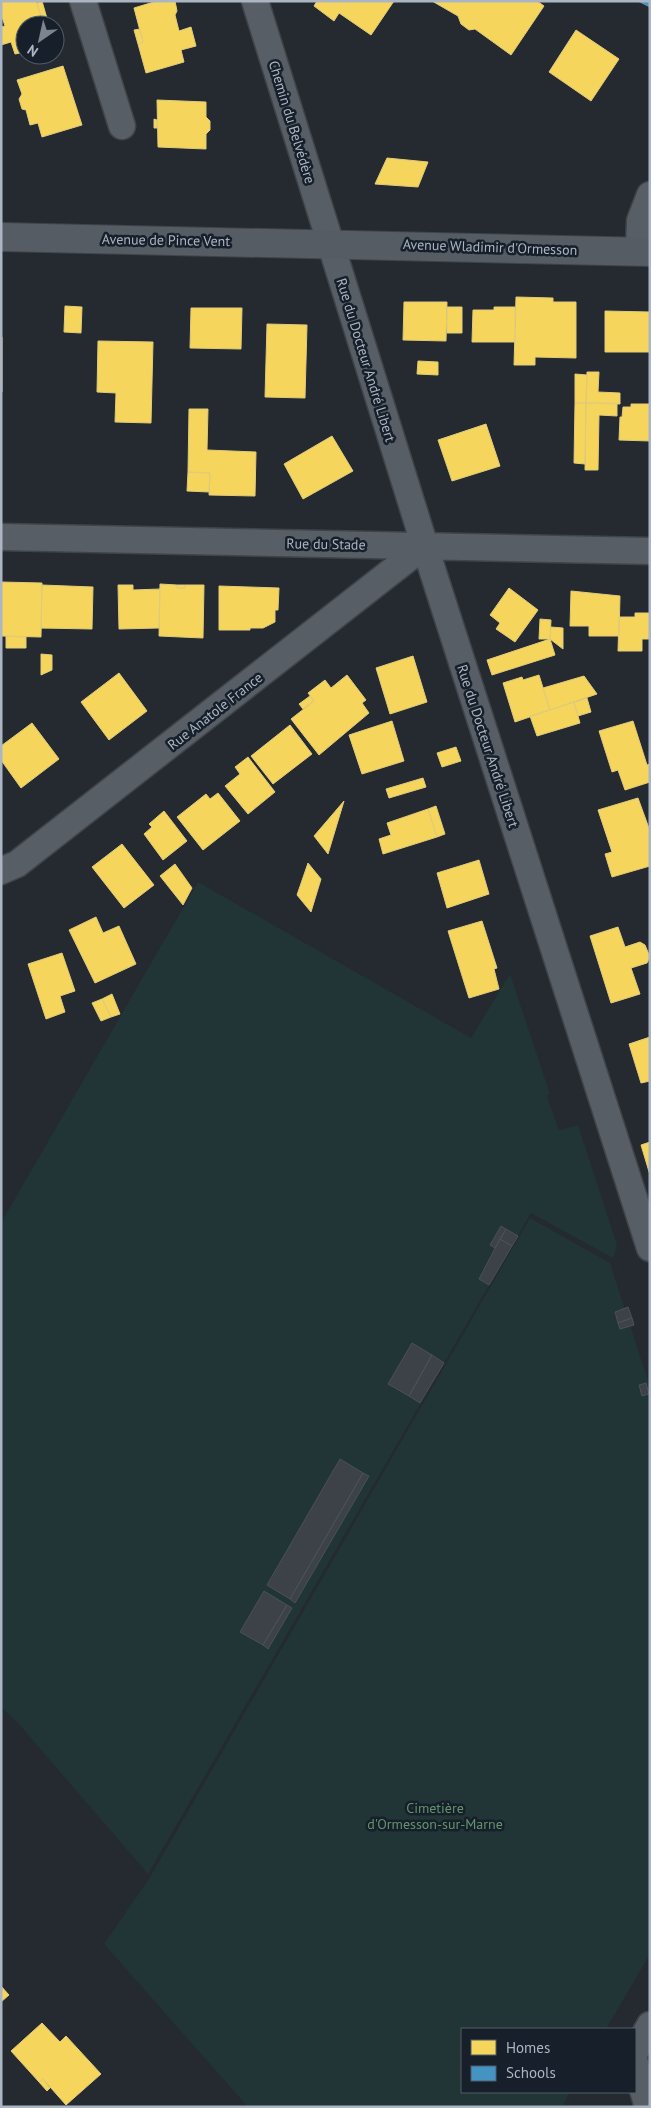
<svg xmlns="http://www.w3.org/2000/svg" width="651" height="2108" font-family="'PT Sans',sans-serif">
	<rect width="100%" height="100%" fill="#242a30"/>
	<!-- green -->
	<path fill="#213436" d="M 198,882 L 471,1038 L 510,974 L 550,1094 L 547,1096 L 559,1130 L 578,1125 L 617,1245 L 613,1258 L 531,1213 L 148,1874 L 18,1723 L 1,1707 L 1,1223 Z
		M 530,1218 L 610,1263 L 650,1387 L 650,1954 L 606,2029 L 462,2029 L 462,2092 L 570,2092 L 562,2107 L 248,2107 L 104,1944 L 149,1879 Z"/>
	<!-- homes -->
	<path fill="#f6d55c" stroke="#e0cb7b" d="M 1,1 L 36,1 L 41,16 L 46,15 L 49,25 L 25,25 L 25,52 L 15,54 L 11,42 L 1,45 L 1,27 L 5,26 L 1,14 Z
		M 42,1 L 46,15 L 41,16 L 37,3 Z
		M 157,1 L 175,1 L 177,11 L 175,15 L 179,31 L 191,27 L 196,46 L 181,50 L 184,62 L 146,73 L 138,44 L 143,42 L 134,8 Z
		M 317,1 L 394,1 L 371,35 L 339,13 L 334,21 L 314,6 Z
		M 432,1 L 537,1 L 544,6 L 511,55 L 475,29 L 469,30 L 461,24 L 458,16 Z
		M 140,29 L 143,42 L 138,44 L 134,30 Z
		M 576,30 L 619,59 L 591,101 L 549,72 Z
		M 63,66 L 82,125 L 42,137 L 38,123 L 30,125 L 26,110 L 22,109 L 19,99 L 22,94 L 17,80 Z
		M 157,100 L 206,102 L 206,117 L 210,121 L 210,130 L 206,134 L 206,149 L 158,147 Z
		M 154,119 L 157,120 L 157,128 L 154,128 Z
		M 387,158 L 428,162 L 418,187 L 375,184 Z
		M 516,297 L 553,298 L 553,302 L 576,302 L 576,358 L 535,357 L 535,365 L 514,365 Z
		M 404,302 L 447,302 L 446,341 L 403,340 Z
		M 65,306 L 82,307 L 81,333 L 64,332 Z
		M 447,307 L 462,307 L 462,333 L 447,333 Z
		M 494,307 L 515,307 L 515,342 L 472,342 L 473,310 L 494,310 Z
		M 191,308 L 242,308 L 241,349 L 190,348 Z
		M 605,311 L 650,312 L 650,352 L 605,352 Z
		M 267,324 L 307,325 L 305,398 L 265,397 Z
		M 1,337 L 2,337 L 2,392 L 1,392 Z
		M 98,341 L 153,342 L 151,423 L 115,422 L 116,393 L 97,392 Z
		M 418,361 L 438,362 L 438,375 L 417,374 Z
		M 587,372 L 599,372 L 598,392 L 620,393 L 620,404 L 586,403 Z
		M 575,374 L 587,375 L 586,403 L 575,403 Z
		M 575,403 L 586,403 L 585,464 L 574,463 Z
		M 586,403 L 617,403 L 617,416 L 599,415 L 598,470 L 585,470 Z
		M 631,404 L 650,404 L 650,441 L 619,440 L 620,417 L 622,417 L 623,407 L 631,407 Z
		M 189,409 L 208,409 L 207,450 L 256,452 L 255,496 L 209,495 L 210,473 L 188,472 Z
		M 486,424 L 500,466 L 452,481 L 438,440 Z
		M 332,436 L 353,471 L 303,499 L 284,464 Z
		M 188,472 L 210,473 L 209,492 L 187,491 Z
		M 1,582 L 42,583 L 41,637 L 1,636 Z
		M 160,584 L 177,585 L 177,588 L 185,588 L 185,585 L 204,585 L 203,638 L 159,636 Z
		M 42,585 L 93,587 L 92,629 L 41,628 Z
		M 118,585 L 133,585 L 133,590 L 160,589 L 159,628 L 119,629 Z
		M 177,585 L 185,585 L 185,588 L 177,588 Z
		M 219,586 L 279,588 L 278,610 L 275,610 L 275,622 L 263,628 L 250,628 L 250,630 L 219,630 Z
		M 509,588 L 538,610 L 515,642 L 496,629 L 500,623 L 490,615 Z
		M 571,591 L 620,596 L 619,636 L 589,636 L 589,626 L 570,626 Z
		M 635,613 L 650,613 L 650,639 L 642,639 L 642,651 L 618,651 L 619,617 L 635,617 Z
		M 540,619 L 551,620 L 550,639 L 539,639 Z
		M 551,627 L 563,628 L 563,649 L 550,639 Z
		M 6,636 L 26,637 L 26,648 L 6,648 Z
		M 550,639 L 555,655 L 492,675 L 487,660 Z
		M 41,654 L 52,655 L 52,670 L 41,675 Z
		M 413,656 L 427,702 L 390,714 L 376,668 Z
		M 119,673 L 147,711 L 109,740 L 81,702 Z
		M 347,675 L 366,700 L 362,703 L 369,713 L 319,755 L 291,719 L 314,701 L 308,693 L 325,680 L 331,688 Z
		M 539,675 L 550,710 L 515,722 L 503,683 L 522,677 L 523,680 Z
		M 584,676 L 597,694 L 550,710 L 543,688 Z
		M 310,696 L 314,701 L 303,709 L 299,704 Z
		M 587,698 L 591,712 L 578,716 L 574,702 Z
		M 574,702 L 580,723 L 537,736 L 530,716 Z
		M 392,721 L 404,761 L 362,774 L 349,735 Z
		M 633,721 L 647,765 L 650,764 L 650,782 L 625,790 L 618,770 L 612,772 L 599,731 Z
		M 32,723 L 59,759 L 21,788 L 1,760 L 1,746 Z
		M 290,725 L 312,754 L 273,784 L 251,756 Z
		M 456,747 L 461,761 L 442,767 L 437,753 Z
		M 248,757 L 275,792 L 248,814 L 225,786 L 240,774 L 235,767 Z
		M 423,778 L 426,787 L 389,798 L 386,789 Z
		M 218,793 L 240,821 L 203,850 L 177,817 L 206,794 L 210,799 Z
		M 638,798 L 650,831 L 650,866 L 612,877 L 605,854 L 612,852 L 598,810 Z
		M 344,801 L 328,854 L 314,836 Z
		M 436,806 L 445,834 L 437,837 L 428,809 Z
		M 428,809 L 437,837 L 383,854 L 379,839 L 391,835 L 387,823 Z
		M 164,811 L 187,841 L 163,860 L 144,834 L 152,827 L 149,824 Z
		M 122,844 L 154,885 L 124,908 L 92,867 Z
		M 479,860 L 489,894 L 447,908 L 437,873 Z
		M 308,863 L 321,879 L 311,912 L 297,895 Z
		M 175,864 L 192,888 L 183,905 L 160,876 Z
		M 96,917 L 103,933 L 119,926 L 136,964 L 95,983 L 69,930 Z
		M 482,921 L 497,968 L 494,969 L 499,989 L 469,998 L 448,931 Z
		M 618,927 L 625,947 L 640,942 L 645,945 L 650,957 L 647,963 L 631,968 L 640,994 L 611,1003 L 590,936 Z
		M 62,953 L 75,991 L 60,996 L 65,1012 L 46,1019 L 28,964 Z
		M 112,994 L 120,1014 L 111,1017 L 102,999 Z
		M 102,999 L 111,1017 L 101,1021 L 92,1003 Z
		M 650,1037 L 650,1081 L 641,1083 L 629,1044 Z
		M 650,1142 L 650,1175 L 641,1145 Z
		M 1,1986 L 9,1995 L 1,2002 Z
		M 42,2023 L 60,2042 L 66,2036 L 101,2074 L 66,2105 L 43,2079 L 39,2082 L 11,2051 Z
		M 43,2079 L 50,2088 L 47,2091 L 39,2082 Z"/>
	<!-- schools -->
	<path fill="#4393c3" stroke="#629dc3" d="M 638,1 L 650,1 L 650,7 Z"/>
	<!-- building -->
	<path fill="#3c4248" stroke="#4a5158" d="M 501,1226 L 506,1229 L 495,1248 L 490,1245 Z
		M 506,1229 L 518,1236 L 512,1246 L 500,1239 Z
		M 500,1239 L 512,1246 L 489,1285 L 479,1279 Z
		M 628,1307 L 632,1318 L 618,1323 L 615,1312 Z
		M 632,1318 L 634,1325 L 620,1329 L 618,1323 Z
		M 412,1343 L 432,1355 L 409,1396 L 388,1384 Z
		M 432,1355 L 444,1363 L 420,1403 L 409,1396 Z
		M 646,1383 L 649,1394 L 642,1396 L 639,1385 Z
		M 340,1459 L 363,1473 L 290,1599 L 267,1585 Z
		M 363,1473 L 369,1476 L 295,1603 L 290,1599 Z
		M 264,1591 L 287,1605 L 263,1645 L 240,1632 Z
		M 287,1605 L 292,1608 L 268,1649 L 263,1645 Z"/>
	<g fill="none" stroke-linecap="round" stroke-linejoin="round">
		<defs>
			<path id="minor" d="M 83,1 L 122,126
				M 255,1 L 433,572 L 650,1248
				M 639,251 L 640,221 L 650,195
				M 1,537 L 650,551
				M 1,871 L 17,864 L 424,546
				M 635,2052 L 650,2025
				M 635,2063 L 648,2107"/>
			<path id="secondary" d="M 1,237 L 650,252"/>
		</defs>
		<!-- minor casing -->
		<use href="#minor" stroke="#404449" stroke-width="29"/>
		<!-- secondary casing -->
		<use href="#secondary" stroke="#404449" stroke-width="30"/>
		<!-- minor -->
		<use href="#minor" stroke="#585e66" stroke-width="26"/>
		<!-- secondary -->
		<use href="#secondary" stroke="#565c64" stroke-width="28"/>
	</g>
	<g text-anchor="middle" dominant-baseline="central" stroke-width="5" stroke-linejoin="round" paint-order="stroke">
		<!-- street labels -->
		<g font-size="14" fill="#abb5c4" stroke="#17202a">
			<text transform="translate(292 122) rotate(73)">Chemin du Belvédère</text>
			<text transform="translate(166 240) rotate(1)">Avenue de Pince Vent</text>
			<text transform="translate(490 247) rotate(2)">Avenue Wladimir d'Ormesson</text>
			<text transform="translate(366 360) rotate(73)">Rue du Docteur André Libert</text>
			<text transform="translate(326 544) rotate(1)">Rue du Stade</text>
			<text transform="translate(215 711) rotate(-38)">Rue Anatole France</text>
			<text transform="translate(488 746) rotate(72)">Rue du Docteur André Libert</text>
		</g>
		<!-- park labels -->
		<g font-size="14" fill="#62946c" stroke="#17202a">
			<text x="435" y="1808">Cimetière<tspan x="435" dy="16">d'Ormesson-sur-Marne</tspan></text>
		</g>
	</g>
	<!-- border -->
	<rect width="651" height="2108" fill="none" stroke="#abb5c4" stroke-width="5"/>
	<!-- legend -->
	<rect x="461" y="2028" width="175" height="65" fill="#17202a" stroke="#525c68"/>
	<rect x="471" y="2040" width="25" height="15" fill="#f6d55c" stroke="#525c68"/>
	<text x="506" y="2053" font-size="15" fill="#abb5c4">Homes</text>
	<rect x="471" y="2066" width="25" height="15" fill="#4393c3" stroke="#525c68"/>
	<text x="506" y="2078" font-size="15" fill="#abb5c4">Schools</text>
	<!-- north arrow -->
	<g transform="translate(40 40) rotate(214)"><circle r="24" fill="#17202a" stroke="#525c68"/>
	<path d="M0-4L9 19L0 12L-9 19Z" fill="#7c8490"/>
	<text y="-8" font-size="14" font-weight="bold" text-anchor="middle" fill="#abb5c4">N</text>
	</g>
</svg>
